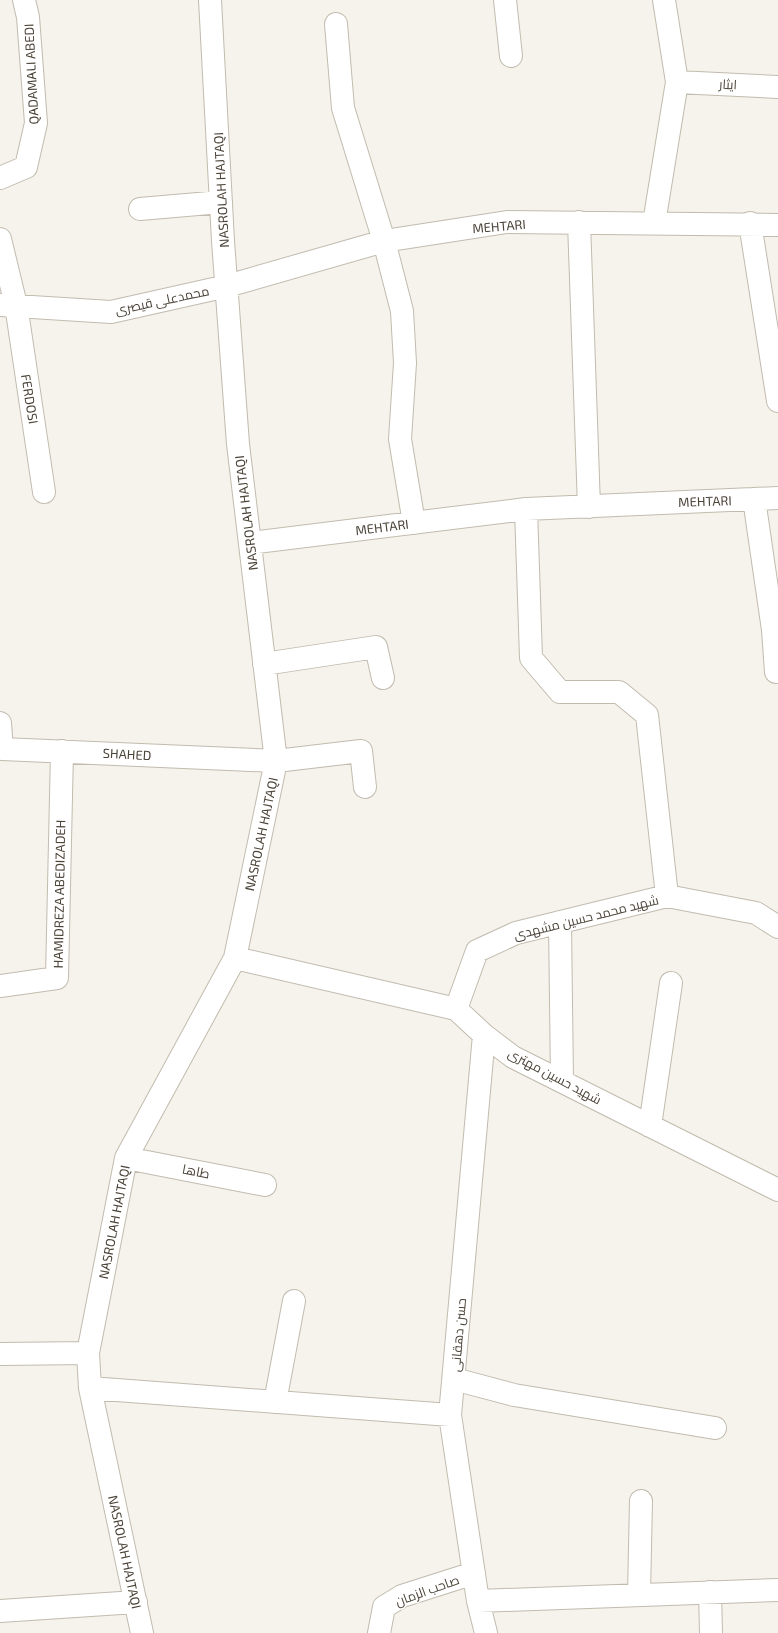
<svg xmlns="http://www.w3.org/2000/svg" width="778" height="1633" font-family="'Exo 2',Cairo,sans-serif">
	<rect width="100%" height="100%" fill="#f6f3ec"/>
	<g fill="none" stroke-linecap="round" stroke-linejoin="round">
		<defs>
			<path id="minor" d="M 505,0 L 511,56
				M 336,24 L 343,108 L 384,241 L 402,311 L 405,363 L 400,439 L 414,523
				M 677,82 L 778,87
				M 0,178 L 26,167 L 36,123 L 28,17 L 24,0
				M 140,209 L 221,202
				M 579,222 L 589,507
				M 654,223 L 677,82 L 664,0
				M 750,223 L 778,401
				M 0,239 L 16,305 L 44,492
				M 0,305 L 111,312 L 227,286 L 384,241 L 507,222 L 778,225
				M 754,499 L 773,630 L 776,672 L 778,672
				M 526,509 L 531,658 L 560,692 L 619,692 L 647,715 L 667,896
				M 250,543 L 526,509 L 778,498
				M 264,664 L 376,647 L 383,678
				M 0,723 L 2,749 L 276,761 L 361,751 L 365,787
				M 560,922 L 562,1081
				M 235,958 L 456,1009 L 484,1035 L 513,1057 L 778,1190
				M 0,986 L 57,978 L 62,751
				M 456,1009 L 477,951 L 516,933 L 667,896 L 756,913 L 778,927
				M 484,1035 L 450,1415 L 478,1601 L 486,1633
				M 650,1126 L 671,983
				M 126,1158 L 265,1185
				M 0,1354 L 88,1353
				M 454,1379 L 514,1395 L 715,1428
				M 90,1388 L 450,1415
				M 275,1402 L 294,1301
				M 710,1592 L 711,1633
				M 639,1594 L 641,1501
				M 478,1601 L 778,1590
				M 0,1611 L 136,1602
				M 142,1633 L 90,1388 L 88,1353 L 126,1158 L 235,958 L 276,761 L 238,444 L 223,241 L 210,0
				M 379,1633 L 384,1607 L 402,1596 L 474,1573"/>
		</defs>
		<!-- minor casing -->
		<use href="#minor" stroke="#c2bbae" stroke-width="24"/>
		<!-- minor -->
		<use href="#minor" stroke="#fff" stroke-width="22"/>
	</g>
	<g text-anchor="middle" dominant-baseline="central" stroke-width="3" stroke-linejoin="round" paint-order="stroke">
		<!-- street labels -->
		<g font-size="13" fill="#4b4439" stroke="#fff">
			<text transform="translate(31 74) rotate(-93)">QADAMALI ABEDI</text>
			<text transform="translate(728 84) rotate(3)">ایثار</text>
			<text transform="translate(221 190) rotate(-93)">NASROLAH HAJTAQI</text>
			<text transform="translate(499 226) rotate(-5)">MEHTARI</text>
			<text transform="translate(162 300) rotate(-12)">محمدعلی قیصری</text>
			<text transform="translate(30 399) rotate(81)">FERDOSI</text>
			<text transform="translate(705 501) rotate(-2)">MEHTARI</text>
			<text transform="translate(246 513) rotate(-97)">NASROLAH HAJTAQI</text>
			<text transform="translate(382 527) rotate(-7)">MEHTARI</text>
			<text transform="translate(127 754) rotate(3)">SHAHED</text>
			<text transform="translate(261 834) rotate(-78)">NASROLAH HAJTAQI</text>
			<text transform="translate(59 894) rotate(-89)">HAMIDREZA ABEDIZADEH</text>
			<text transform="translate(586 917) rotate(-14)">شهید محمد حسین مشهدی</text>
			<text transform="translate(555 1076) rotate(28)">شهید حسین مهتری</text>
			<text transform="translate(196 1171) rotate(11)">طاها</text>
			<text transform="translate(114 1222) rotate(-79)">NASROLAH HAJTAQI</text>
			<text transform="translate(458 1335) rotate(-85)">حسن دهقانی</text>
			<text transform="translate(125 1552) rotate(78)">NASROLAH HAJTAQI</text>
			<text transform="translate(427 1590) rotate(-20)">صاحب الزمان</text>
		</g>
	</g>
</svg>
